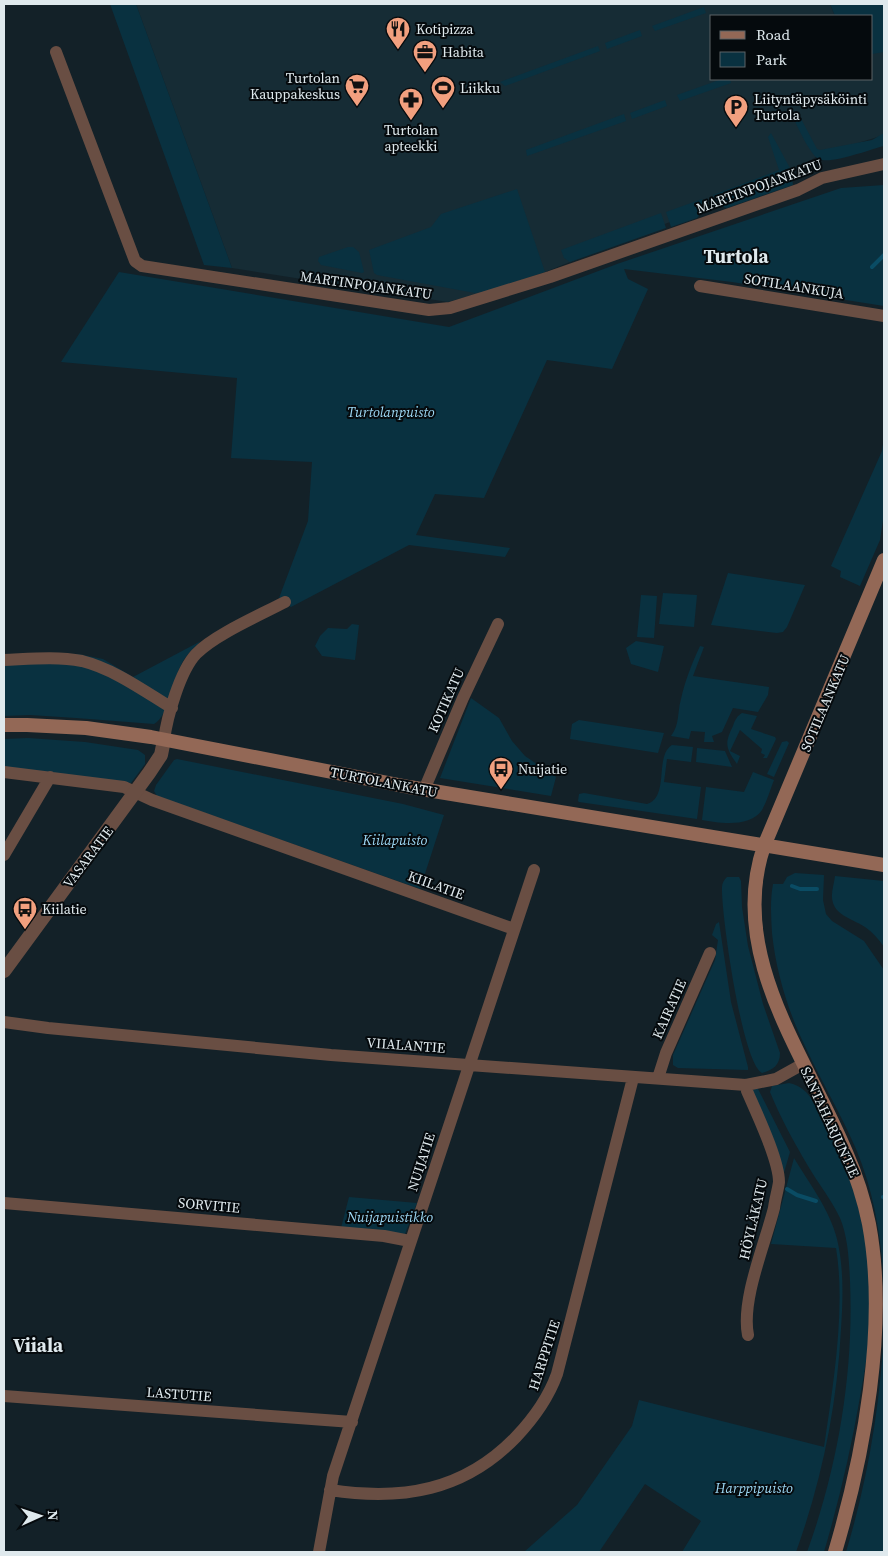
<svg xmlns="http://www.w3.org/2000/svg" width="888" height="1556" font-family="'Source Serif 4',serif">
	<rect width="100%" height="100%" fill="#132128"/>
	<!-- built -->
	<path fill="#162c35" d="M 136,4 L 830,4 L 835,16 L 712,16 L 712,79 L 872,79 L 872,51 L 884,51 L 884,135 L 819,155 L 787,175 L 545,272 L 488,291 L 448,302 L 232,268 Z"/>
	<!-- green -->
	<path fill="#093140" d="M 110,4 L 136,4 L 232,268 L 204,265 Z
		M 830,4 L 884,4 L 884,52 L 872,54 L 872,16 L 835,16 Z
		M 704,7 L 706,13 L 655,31 L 652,26 Z
		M 640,30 L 642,36 L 607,49 L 605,43 Z
		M 598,46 L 600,51 L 505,86 L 500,82 Z
		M 722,79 L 730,79 L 731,83 L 680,101 L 677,95 Z
		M 665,100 L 667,106 L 632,119 L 630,113 Z
		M 794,113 L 798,113 L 817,149 L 820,150 L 872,140 L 884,133 L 884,146 C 871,149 830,165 819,159 C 809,154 798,126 792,116 Z
		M 624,114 L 626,121 L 527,156 L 526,150 Z
		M 771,133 L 791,170 L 793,185 L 727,208 L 720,206 L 713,195 L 779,170 L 768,137 Z
		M 884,185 L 884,306 L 732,282 L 624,269 L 628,279 L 648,289 L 612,369 L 547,360 L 484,498 L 435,494 L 416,535 L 510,548 L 505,557 L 409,545 L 291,607 L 279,598 L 308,521 L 312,462 L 231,458 L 237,378 L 61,362 L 119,272 L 449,327 L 617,264 L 841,188 Z
		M 517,189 L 545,272 L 488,291 L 475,293 L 377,275 L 374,273 L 369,250 L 431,227 L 441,214 Z
		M 702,199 L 703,211 L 697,218 L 671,227 L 666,212 Z
		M 661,213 L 666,228 L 570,262 L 564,258 L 561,250 Z
		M 348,247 L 353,247 L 359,252 L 364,272 L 362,273 L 321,265 L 318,261 L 319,257 Z
		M 884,437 L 884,514 L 880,540 L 860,586 L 840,577 L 841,571 L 831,566 L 882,451 Z
		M 728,573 L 805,585 L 787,627 L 783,632 L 777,633 L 711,625 Z
		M 663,593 L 697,595 L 694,627 L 659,624 Z
		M 641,595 L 657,596 L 654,638 L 637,637 Z
		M 352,624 L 359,625 L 355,660 L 322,656 L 315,646 L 320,636 L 328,628 L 347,629 Z
		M 201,641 C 194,648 185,656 181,665 C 173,680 169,716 154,724 L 76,718 L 30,715 L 4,716 L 4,655 L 78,654 L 103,659 L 133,677 Z
		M 636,641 L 664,646 L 658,672 L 631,664 L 626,648 Z
		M 700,646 L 704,647 L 693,676 L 769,687 L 768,695 L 758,712 L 733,708 L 722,732 L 712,736 L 714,742 L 704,742 L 705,732 L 691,731 L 689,739 L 671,736 C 680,724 677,713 681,699 C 685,681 692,663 700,646 Z
		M 471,698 L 499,718 L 512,741 L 525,756 L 556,777 L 551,796 L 440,778 Z
		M 742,713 L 757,716 L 751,729 L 775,737 L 776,739 L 767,758 L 763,758 L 765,755 L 761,753 L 762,749 L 740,730 L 730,751 L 740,756 L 737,764 C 726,748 724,744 733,726 C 735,720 737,716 742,713 Z
		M 579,720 L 664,733 L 658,753 L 570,739 L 572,724 Z
		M 28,738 L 85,742 L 138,750 L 145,755 L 145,764 L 131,783 L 4,768 L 4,739 Z
		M 787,741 L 789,743 L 774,777 L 767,774 L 782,742 Z
		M 672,745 L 693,747 L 691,762 L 667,759 L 664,782 L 701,787 L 697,819 L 579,802 L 578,801 L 579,794 L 584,793 L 647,804 C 670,797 654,756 672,745 Z
		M 697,748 L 725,751 L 732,767 L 696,762 Z
		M 177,759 L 403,804 L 444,815 L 420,889 L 157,796 L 154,791 L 156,785 L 174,760 Z
		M 753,772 L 774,780 C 770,790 767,801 762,810 C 750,828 719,823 702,820 L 706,787 L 744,792 Z
		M 795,873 L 824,875 L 823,900 L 826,914 L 832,921 L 864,941 L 884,970 L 884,1282 C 881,1236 874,1192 856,1149 C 841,1114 821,1081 805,1046 C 788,1011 776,972 772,933 C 771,917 770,900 773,884 L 783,884 L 787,877 Z
		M 835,876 L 884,881 L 884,947 C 879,939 872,932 865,927 C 855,920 837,916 833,903 C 830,894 834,885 835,876 Z
		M 727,877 L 739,877 L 741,881 L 742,907 L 748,946 L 763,1004 L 780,1053 C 780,1065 773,1070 762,1073 C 742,1063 721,913 722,887 C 722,883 724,880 727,877 Z
		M 719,922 L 731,1002 L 748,1067 L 748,1070 L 678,1068 L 673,1065 L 673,1055 L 715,960 L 718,940 L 712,935 L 716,924 Z
		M 789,1083 C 811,1087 819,1112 828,1130 C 853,1177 866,1226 870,1279 C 874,1317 867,1359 860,1397 C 851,1449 839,1501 824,1552 L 807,1552 C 838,1467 854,1372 850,1281 C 849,1260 848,1237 840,1218 C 831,1199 818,1183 808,1166 C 794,1142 780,1117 770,1092 L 772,1086 Z
		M 755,1086 L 757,1087 L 790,1152 L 783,1176 L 752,1093 Z
		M 794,1158 C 809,1183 830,1210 837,1239 C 844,1268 843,1299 841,1329 C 837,1406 822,1480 796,1552 L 682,1552 L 701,1521 L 645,1484 L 599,1552 L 524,1552 L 577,1505 L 632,1426 L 639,1400 L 824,1447 C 833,1386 846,1308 836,1248 L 771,1244 Z
		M 349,1197 L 417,1203 L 405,1234 L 341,1228 Z
		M 884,1326 L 884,1552 L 846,1552 C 868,1479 881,1402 884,1326 Z"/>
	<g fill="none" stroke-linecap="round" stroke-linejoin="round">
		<!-- stream -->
		<path stroke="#0a4c64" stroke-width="4" d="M 872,267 L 884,255
			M 792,886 L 800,889 L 817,889
			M 787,1189 L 797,1195 L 816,1201
			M 883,1197 L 884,1197"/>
		<!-- minor -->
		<path stroke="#694e43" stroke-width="12" d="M 56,52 L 135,261 L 142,266 L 429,310 L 450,308 L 550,277 L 798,190 L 822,178 L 884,164
			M 700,286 L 884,316
			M 4,660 C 29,659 56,656 82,661 C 114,669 144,691 172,708
			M 164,740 C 167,717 180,671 196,654 C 214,635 260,615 285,602
			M 4,772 L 124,787 L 152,800 L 514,929
			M 424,790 L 463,698 L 498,624
			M 4,855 L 50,777
			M 4,1022 L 48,1028 L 331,1055 L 746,1085 L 776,1079 L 803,1064
			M 658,1078 L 666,1053 L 710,953
			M 746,1085 L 747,1091 C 756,1112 779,1160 779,1182 C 778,1190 775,1199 774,1208 C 765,1244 741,1300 748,1335
			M 4,1203 L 384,1236 L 410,1241
			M 4,1396 L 352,1422
			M 330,1490 C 402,1501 464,1491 516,1437 C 534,1418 548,1399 557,1374 L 633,1078
			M 319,1552 L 333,1476 L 534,870"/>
		<!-- tertiary -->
		<path stroke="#694e43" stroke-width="14" d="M 4,971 L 149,773 L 161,755 L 164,740"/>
		<!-- secondary -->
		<path stroke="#936856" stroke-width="14" d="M 4,725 L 27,725 L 86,728 L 151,737 L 409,787 L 884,865
			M 835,1552 C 864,1454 888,1326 869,1224 C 864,1199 856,1175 846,1152 C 806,1056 727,955 764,846 L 884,560"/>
	</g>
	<!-- icons -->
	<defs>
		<symbol id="restaurant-pin" viewBox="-11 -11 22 30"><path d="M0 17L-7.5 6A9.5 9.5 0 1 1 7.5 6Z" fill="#f2a07f" stroke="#050a0d"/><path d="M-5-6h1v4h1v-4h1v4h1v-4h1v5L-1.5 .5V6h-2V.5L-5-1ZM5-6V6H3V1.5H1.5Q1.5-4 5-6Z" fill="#111"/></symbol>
		<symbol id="office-pin" viewBox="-11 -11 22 30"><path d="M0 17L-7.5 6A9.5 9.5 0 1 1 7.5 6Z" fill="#f2a07f" stroke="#050a0d"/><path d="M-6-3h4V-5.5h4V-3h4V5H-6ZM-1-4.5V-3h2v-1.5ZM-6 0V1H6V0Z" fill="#111"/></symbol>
		<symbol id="supermarket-pin" viewBox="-11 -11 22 30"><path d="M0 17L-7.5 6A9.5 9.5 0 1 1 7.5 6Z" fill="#f2a07f" stroke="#050a0d"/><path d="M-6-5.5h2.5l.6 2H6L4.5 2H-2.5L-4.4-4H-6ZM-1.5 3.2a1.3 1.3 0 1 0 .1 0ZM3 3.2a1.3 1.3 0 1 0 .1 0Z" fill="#111"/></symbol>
		<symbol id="stadium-pin" viewBox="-11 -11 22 30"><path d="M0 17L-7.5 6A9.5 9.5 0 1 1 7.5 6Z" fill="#f2a07f" stroke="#050a0d"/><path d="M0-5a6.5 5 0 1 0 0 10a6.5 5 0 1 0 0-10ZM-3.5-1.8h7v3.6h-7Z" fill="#111"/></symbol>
		<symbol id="pharmacy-pin" viewBox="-11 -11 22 30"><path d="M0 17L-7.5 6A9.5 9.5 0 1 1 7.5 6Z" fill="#f2a07f" stroke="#050a0d"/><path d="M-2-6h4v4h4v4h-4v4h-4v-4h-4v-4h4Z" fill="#111"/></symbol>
		<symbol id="parking-pin" viewBox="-11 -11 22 30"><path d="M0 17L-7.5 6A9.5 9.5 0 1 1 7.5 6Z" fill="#f2a07f" stroke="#050a0d"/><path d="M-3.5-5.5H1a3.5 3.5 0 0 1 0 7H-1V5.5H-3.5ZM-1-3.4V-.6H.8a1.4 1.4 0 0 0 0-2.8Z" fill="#111"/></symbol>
		<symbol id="bus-pin" viewBox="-11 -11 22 30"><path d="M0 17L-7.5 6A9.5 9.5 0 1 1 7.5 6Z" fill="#f2a07f" stroke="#050a0d"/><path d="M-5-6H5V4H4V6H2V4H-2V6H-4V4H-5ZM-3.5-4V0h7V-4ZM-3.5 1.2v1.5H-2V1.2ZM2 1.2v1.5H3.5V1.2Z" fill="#111"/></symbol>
	</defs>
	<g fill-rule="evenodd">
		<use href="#restaurant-pin" x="384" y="15" width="28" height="38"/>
		<use href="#office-pin" x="411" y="38" width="28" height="38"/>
		<use href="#supermarket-pin" x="343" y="72" width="28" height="38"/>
		<use href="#stadium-pin" x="429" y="74" width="28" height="38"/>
		<use href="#pharmacy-pin" x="397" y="86" width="28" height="38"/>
		<use href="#parking-pin" x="722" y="93" width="28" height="38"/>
		<use href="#bus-pin" x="487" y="755" width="28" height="38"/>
		<use href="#bus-pin" x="11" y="895" width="28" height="38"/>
	</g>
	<g text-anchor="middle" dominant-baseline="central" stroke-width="4" stroke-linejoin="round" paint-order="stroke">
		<!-- poi labels -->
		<g font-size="14" fill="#dfe9ed" stroke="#050a0d" text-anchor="start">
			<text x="416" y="29">Kotipizza</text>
			<text x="442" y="52">Habita</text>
			<text x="340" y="78" text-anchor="end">Turtolan<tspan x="340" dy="16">Kauppakeskus</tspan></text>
			<text x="460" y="88">Liikku</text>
			<text x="754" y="99">Liityntäpysäköinti<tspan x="754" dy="16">Turtola</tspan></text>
			<text x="411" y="130" text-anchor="middle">Turtolan<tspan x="411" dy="16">apteekki</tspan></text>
			<text x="518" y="769">Nuijatie</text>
			<text x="42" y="909">Kiilatie</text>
		</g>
		<!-- street labels -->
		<g font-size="14" fill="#dfe9ed" stroke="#050a0d">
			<text transform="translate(759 186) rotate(-20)">MARTINPOJANKATU</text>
			<text transform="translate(366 285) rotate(8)">MARTINPOJANKATU</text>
			<text transform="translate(794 286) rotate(9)">SOTILAANKUJA</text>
			<text transform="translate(446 700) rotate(-66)">KOTIKATU</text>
			<text transform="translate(825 703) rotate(-67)">SOTILAANKATU</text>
			<text transform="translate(384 782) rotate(11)">TURTOLANKATU</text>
			<text transform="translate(88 857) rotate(-53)">VASARATIE</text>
			<text transform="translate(436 885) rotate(20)">KIILATIE</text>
			<text transform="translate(669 1009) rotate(-66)">KAIRATIE</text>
			<text transform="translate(406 1045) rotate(4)">VIIALANTIE</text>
			<text transform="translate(830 1122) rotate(65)">SANTAHARJUNTIE</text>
			<text transform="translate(421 1162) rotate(-72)">NUIJATIE</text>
			<text transform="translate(209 1205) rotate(5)">SORVITIE</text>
			<text transform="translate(753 1219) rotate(-77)">HÖYLÄKATU</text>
			<text transform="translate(544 1355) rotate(-72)">HARPPITIE</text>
			<text transform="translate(179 1394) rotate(4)">LASTUTIE</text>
		</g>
		<!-- park labels -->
		<g font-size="14" font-style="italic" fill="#9dd8f5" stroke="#050a0d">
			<text x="391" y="412">Turtolanpuisto</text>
			<text x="395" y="840">Kiilapuisto</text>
			<text x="390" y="1217">Nuijapuistikko</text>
			<text x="754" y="1488">Harppipuisto</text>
		</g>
		<!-- district labels -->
		<g font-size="19" font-weight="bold" fill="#dfe9ed" stroke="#050a0d">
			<text x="736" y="256">Turtola</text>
			<text x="38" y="1345">Viiala</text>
		</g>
	</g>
	<!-- border -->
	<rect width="888" height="1556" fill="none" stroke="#dfe9ed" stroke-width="10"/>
	<!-- legend -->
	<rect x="710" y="15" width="162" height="65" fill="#050a0d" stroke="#5c6367"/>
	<rect x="720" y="31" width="25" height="8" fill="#936856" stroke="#5c6367"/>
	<text x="756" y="40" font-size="15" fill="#dfe9ed">Road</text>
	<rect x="720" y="52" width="25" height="15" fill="#093140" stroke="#5c6367"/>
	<text x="756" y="65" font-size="15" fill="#dfe9ed">Park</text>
	<!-- north arrow -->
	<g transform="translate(40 1516) rotate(87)" stroke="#050a0d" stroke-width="4" paint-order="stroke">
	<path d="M0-4L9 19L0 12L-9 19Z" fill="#dfe9ed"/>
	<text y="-8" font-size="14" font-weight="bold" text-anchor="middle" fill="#dfe9ed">N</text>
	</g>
</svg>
